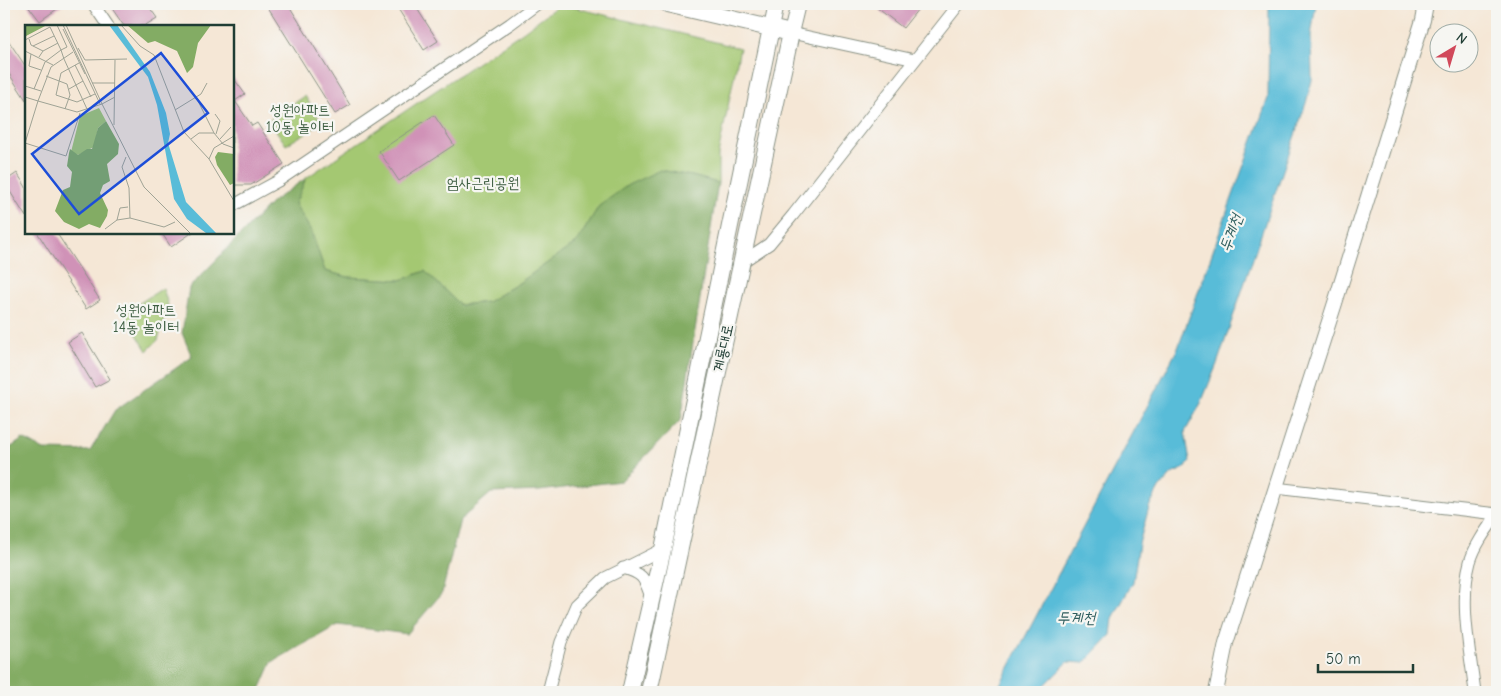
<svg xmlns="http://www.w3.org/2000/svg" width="1501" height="696" font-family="'Comic Neue','Poor Story',sans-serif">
	<rect width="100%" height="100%" fill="#f6f6f2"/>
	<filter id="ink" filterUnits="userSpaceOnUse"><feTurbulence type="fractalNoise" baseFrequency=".02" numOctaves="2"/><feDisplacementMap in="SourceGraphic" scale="10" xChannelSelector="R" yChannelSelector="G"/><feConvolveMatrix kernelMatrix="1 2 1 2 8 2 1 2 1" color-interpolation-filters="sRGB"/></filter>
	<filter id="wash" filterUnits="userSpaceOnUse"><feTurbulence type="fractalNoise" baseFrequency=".0096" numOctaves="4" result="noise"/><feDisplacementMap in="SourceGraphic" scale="20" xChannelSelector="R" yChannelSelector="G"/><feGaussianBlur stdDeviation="1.12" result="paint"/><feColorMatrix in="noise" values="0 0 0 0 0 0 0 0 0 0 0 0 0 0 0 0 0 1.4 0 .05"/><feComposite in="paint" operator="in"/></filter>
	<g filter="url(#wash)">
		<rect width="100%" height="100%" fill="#f5e7d6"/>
		<!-- green -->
		<path fill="#a4c872" stroke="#628253" d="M 560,4 L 740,48 L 718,155 L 718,183 L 692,176 L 599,206 L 577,242 L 519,283 L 487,302 L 459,305 L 425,271 L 401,280 L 348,277 L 325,271 L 311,231 L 295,204 L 306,178 L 524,31 Z
			M 305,96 L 322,123 L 286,145 L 269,120 Z
			M 163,288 L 168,305 L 158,340 L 147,351 L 124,313 Z"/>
		<!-- forest -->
		<path fill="#83ac64" stroke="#51744c" d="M 660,170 L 692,176 L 718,183 L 681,420 L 621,481 L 539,491 L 491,493 L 460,520 L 442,593 L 407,634 L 338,625 L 272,662 L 259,692 L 4,692 L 4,452 L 23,439 L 44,450 L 90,451 L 115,410 L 192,357 L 182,333 L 189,288 L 272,202 L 306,178 L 295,204 L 311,231 L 325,271 L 348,277 L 401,280 L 425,271 L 460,305 L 487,302 L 519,283 L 577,242 L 599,206 L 628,185 Z"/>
		<!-- water -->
		<path fill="#59bcd8" stroke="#3c7c86" d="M 1269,4 L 1316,4 L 1311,36 L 1312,80 L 1306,103 L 1217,364 L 1201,403 L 1185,432 L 1190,461 L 1185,468 L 1172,474 L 1159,488 L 1149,507 L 1139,544 L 1133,582 L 1113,618 L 1111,635 L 1084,663 L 1068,662 L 1044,686 L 1041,692 L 996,692 L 1178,348 L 1268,98 Z"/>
		<g id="blocks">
			<!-- building -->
			<path fill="#d092b7" d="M 27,4 L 64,4 L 40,21 Z
				M 109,4 L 147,4 L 157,18 L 144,26 L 124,26 Z
				M 266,4 L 288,4 L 350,105 L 335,114 Z
				M 395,4 L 414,4 L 438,41 L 424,50 Z
				M 872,4 L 922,4 L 903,28 Z
				M 4,34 L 26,67 L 26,100 L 4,66 Z
				M 232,76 L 245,94 L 235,101 L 252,126 L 257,123 L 284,164 L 251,185 L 232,185 Z
				M 434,115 L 454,145 L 399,181 L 379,151 Z
				M 17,173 L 26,187 L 26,217 L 4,182 Z
				M 37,232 L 56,232 L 100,300 L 86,309 Z
				M 161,232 L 193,232 L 171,247 Z
				M 82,333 L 110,379 L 95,387 L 68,342 Z"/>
		</g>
	</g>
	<g filter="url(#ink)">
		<use href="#blocks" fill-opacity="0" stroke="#8a9285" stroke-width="1"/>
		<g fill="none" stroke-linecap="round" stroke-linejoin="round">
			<defs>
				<path id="minor" d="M 93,4 L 108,26
					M 791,33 L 915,60
					M 232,203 L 234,205 L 278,181 L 510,24 L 537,4
					M 742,262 L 769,244 L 793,215 L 959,4
					M 1275,488 L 1497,514
					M 623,568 C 644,574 644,578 651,597
					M 548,692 L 561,642 L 577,605 L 605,578 L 663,549
					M 1475,692 C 1470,651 1459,602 1470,562 C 1475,545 1487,529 1497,515"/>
				<path id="tertiary" d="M 771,28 L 776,4
					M 791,33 L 798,4
					M 1216,692 L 1226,643 L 1335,303 L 1423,20 L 1426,4"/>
				<path id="secondary" d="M 630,692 L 663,549 L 771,28
					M 649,692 L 791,33 L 667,4"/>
			</defs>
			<!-- minor casing -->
			<use href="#minor" stroke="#8a9285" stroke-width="13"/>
			<!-- tertiary casing -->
			<use href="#tertiary" stroke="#8a9285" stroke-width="16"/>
			<!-- secondary casing -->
			<use href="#secondary" stroke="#8a9285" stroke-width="18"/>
			<!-- minor -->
			<use href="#minor" stroke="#fff" stroke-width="11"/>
			<!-- tertiary -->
			<use href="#tertiary" stroke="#fff" stroke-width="14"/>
			<!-- secondary -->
			<use href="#secondary" stroke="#fff" stroke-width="16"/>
		</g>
	</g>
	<g text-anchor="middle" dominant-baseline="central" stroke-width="4.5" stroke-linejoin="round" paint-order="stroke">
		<!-- park labels -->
		<g font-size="15" fill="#406044" stroke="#f6f6f2">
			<text x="300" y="110">성원아파트<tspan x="300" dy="17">10동 놀이터</tspan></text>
			<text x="483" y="183">엄사근린공원</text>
			<text x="146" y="310">성원아파트<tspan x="146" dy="17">14동 놀이터</tspan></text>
		</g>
		<!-- street labels -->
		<g font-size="15" fill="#1f3d34" stroke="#f6f6f2">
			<text transform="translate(723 348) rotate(-78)">계룡대로</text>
		</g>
		<!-- water labels -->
		<g font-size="16" font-style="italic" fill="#2e5d5d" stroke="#f6f6f2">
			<text transform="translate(1231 233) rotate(-70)">두계천</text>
			<text x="1076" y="618">두계천</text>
		</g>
	</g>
	<!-- overview -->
	<g transform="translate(25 25)">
		<rect width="209" height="209" fill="#f5e7d6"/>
		<path d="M 74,83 L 81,96 L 73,103 L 69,122 L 53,130 L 46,127 L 55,91 Z" fill="#a4c872"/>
		<path d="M 0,0 L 22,0 L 1,11 ZM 102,0 L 186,0 L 173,18 L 168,42 L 162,48 L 152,26 L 130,16 L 123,18 ZM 81,96 L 94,119 L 93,129 L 82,139 L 85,156 L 78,160 L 75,168 L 83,185 L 82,191 L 75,203 L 64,199 L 54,204 L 39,197 L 30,186 L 38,165 L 45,162 L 47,147 L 42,141 L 44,128 L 45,124 L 53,130 L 62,124 L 67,124 L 73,103 ZM 193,127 L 209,129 L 209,158 L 205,160 L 192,140 L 190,132 Z" fill="#83ac64"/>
		<path d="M 84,0 L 92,0 L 125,47 L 141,88 L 145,109 L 143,118 L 161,177 L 191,208 L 181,208 L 162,194 L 149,174 L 132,80 L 123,52 Z" fill="#59bcd8"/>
		<path fill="none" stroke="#9fa395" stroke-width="1" d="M 32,0 L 42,22 L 36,25 L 39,34 L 62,84M 38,0 L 75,79M 41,0 L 77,79 L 90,72M 96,0 L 115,21 L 129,30 L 159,107 L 184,134M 38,4 L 60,49M 4,14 L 6,20 L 18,26M 0,15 L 25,2 L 36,25 L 20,37 L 9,64M 8,21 L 29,11M 53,23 L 60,35 L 102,34M 0,26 L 28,40M 6,29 L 4,41 L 16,45M 14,32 L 18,26 L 33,18M 54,38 L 36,48 L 31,70 L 52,77 L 70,69M 50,40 L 66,72M 21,51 L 42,59 L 45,70 L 40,84M 67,58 L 90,58M 0,61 L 16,66M 44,64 L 58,56M 0,72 L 13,76 L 26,42 L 48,27M 171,72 L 189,108 L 198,119 L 209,123M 150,85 L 176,69 L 182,58M 190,89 L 195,96 L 191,109M 89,100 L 90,35M 209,111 L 189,123 L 184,134 L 209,176M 166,114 L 174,108 L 189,108M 195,114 L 206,102M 0,118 L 41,131 L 55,88M 0,118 L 13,76 L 52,87 L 77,79 L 119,162 L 165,208M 101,132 L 97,142 L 104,163 L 105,193 L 139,202 L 150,197M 92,195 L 95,183 L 103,182M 80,204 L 92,195 L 105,193"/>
		<path fill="#1d4ed8" fill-opacity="0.15" stroke="#1d4ed8" stroke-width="2.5" d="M 136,28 L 183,88 L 54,189 L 7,129 Z"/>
		<rect width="209" height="209" fill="none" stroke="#1f3d34" stroke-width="2.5"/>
	</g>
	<!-- margin -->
	<rect width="1501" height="696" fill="none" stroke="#f6f6f2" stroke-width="20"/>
	<!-- north arrow -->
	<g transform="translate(1454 48) rotate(38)"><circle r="24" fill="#f6f6f2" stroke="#a0aca6"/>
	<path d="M0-4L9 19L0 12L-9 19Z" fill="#d1495b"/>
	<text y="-8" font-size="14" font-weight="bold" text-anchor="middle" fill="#1f3d34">N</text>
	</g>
	<!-- scale -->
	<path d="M1318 664v8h95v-8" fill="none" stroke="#1f3d34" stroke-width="2.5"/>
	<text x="1326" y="664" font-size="15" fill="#1f3d34" stroke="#f6f6f2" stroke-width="4" paint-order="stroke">50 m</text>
</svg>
